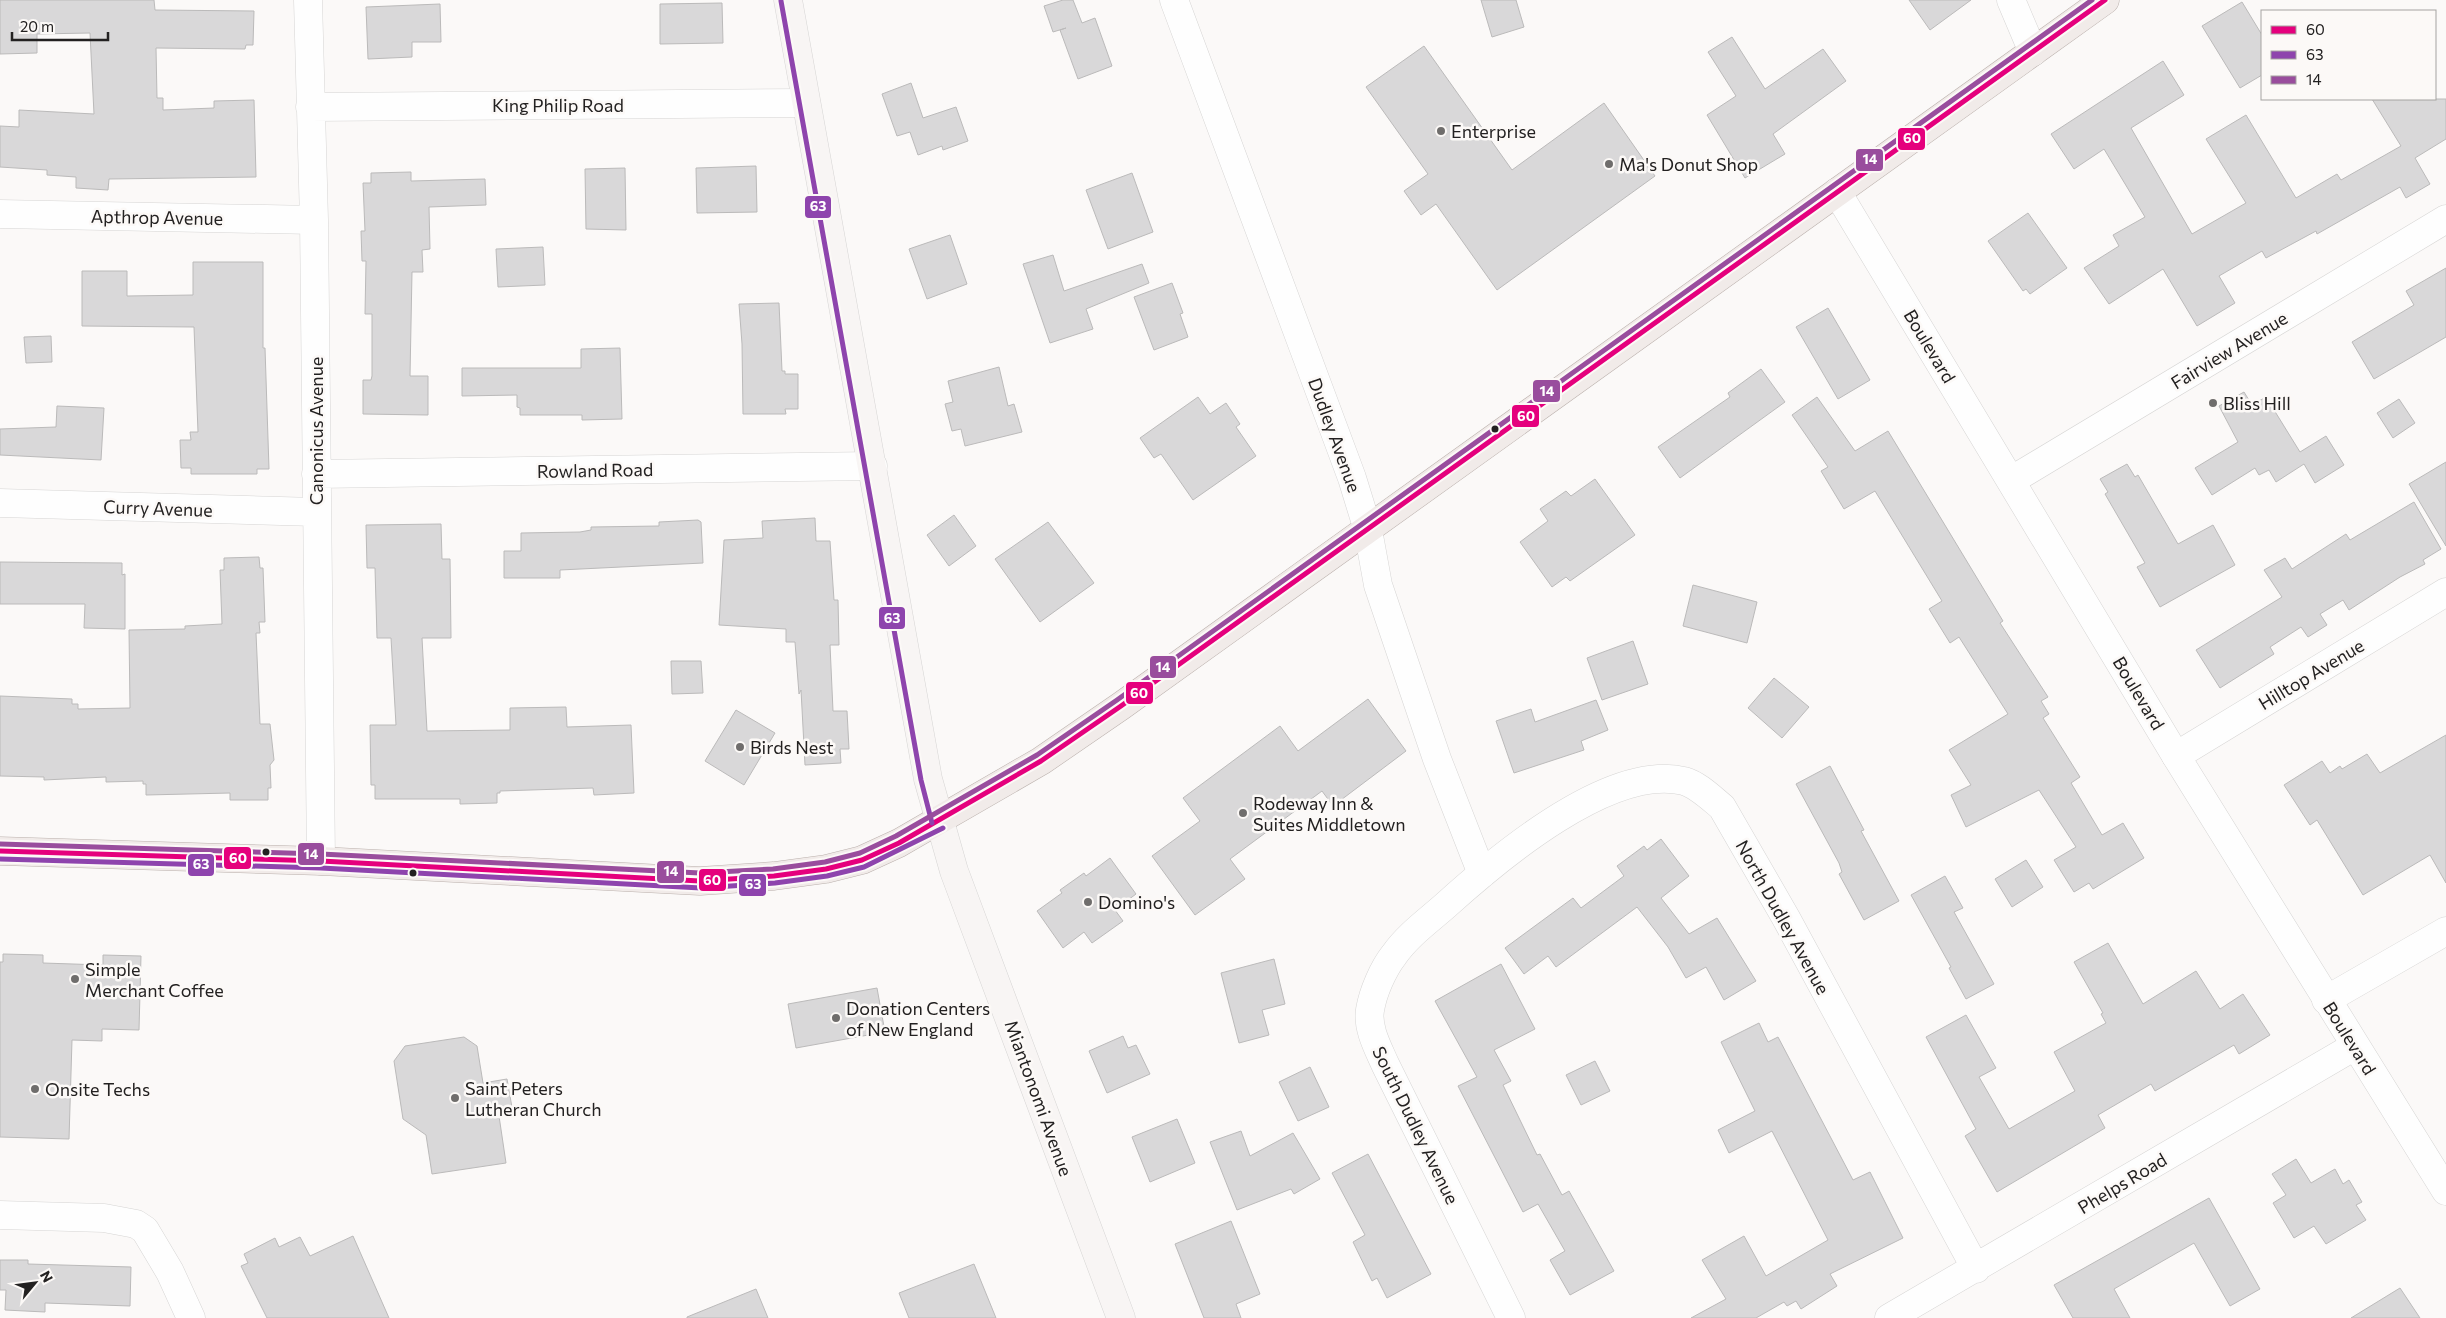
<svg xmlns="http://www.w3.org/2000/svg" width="2446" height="1318" font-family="Commissioner,sans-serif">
	<rect width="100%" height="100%" fill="#fbf9f8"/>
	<!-- building -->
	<path fill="#d9d8d9" stroke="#bbbaba" d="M 0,0 L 154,0 L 155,10 L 254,11 L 253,45 L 246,45 L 245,49 L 156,48 L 157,98 L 163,98 L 163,110 L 214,108 L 214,101 L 254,100 L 256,177 L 109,179 L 108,190 L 76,188 L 76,177 L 47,175 L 47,170 L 0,167 L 0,126 L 19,127 L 19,110 L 94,114 L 90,33 L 37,34 L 37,53 L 0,54 Z
		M 1063,0 L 1073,0 L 1082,23 L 1095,18 L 1112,66 L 1078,79 L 1060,30 L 1066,28 L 1053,32 L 1044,6 Z
		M 1481,0 L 1516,0 L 1524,27 L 1492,37 Z
		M 1909,0 L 1971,0 L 1930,30 Z
		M 2242,2 L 2262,35 L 2262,75 L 2240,88 L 2202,26 Z
		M 722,3 L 723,43 L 660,44 L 660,4 Z
		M 440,4 L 441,42 L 412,42 L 412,57 L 368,59 L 366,7 Z
		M 1732,37 L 1765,89 L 1823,49 L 1846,81 L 1773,134 L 1785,154 L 1745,178 L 1707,115 L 1736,96 L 1708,52 Z
		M 1424,46 L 1512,170 L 1604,103 L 1655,176 L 1497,290 L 1436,204 L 1421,215 L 1404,191 L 1428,174 L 1366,87 Z
		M 2163,61 L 2184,95 L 2131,128 L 2192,234 L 2246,203 L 2206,139 L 2246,115 L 2296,198 L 2337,174 L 2341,180 L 2401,146 L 2372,99 L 2446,99 L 2446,139 L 2415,158 L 2430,184 L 2406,198 L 2400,187 L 2317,234 L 2316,231 L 2266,258 L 2262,251 L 2219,276 L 2235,303 L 2197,326 L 2163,269 L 2109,304 L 2084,268 L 2119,246 L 2113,235 L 2145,217 L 2104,149 L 2074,169 L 2051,134 Z
		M 911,83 L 923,118 L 956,107 L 968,141 L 943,150 L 942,146 L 918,155 L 910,132 L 897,136 L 882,94 Z
		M 756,166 L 757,212 L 697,213 L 696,168 Z
		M 625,168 L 626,230 L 586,229 L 585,169 Z
		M 411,172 L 411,181 L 485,179 L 486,205 L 429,207 L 430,249 L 422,250 L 423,272 L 412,272 L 410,376 L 428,376 L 428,415 L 363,414 L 363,380 L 371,380 L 372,376 L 372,314 L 365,314 L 366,261 L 362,261 L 361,231 L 365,231 L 363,183 L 371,183 L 371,173 Z
		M 1132,173 L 1153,232 L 1108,249 L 1086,190 Z
		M 2028,213 L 2067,268 L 2030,294 L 2026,289 L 2023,291 L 1988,241 Z
		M 950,235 L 967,284 L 927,299 L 909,249 Z
		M 543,247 L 545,285 L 498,287 L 496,249 Z
		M 1053,255 L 1064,291 L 1142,264 L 1149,283 L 1086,309 L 1093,329 L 1050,343 L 1023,264 Z
		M 193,262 L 263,262 L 263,348 L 265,348 L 269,469 L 257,469 L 257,474 L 191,474 L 191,468 L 181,468 L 180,440 L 191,440 L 190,432 L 198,432 L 194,327 L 82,326 L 82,271 L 127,271 L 127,296 L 193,295 Z
		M 2446,268 L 2446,337 L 2374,379 L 2352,342 L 2414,305 L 2406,291 Z
		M 1172,283 L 1183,313 L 1180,314 L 1188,337 L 1154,350 L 1134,297 Z
		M 779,303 L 782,371 L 785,371 L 785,374 L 798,374 L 798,409 L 785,409 L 786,414 L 743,414 L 742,344 L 739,304 Z
		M 1828,308 L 1870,380 L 1838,399 L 1796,327 Z
		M 51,336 L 52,362 L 26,363 L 24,337 Z
		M 620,348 L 622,419 L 582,420 L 582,415 L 520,415 L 520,408 L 517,407 L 517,395 L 462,396 L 462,368 L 581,368 L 581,349 Z
		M 999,367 L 1008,406 L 1014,404 L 1022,432 L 965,446 L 961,429 L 952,431 L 945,404 L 953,402 L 948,381 Z
		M 1761,369 L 1785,402 L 1680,478 L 1658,447 L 1730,397 L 1728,393 Z
		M 2244,392 L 2252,405 L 2266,397 L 2300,452 L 2326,436 L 2344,465 L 2315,483 L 2304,464 L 2276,482 L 2269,470 L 2259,475 L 2255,468 L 2212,495 L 2195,468 L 2238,442 L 2219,406 Z
		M 1198,397 L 1210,414 L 1226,403 L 1240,424 L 1236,427 L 1256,456 L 1193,500 L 1161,454 L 1154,458 L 1140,438 Z
		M 1817,397 L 1855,451 L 1888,431 L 2003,621 L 2000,623 L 2048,697 L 2041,701 L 2049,714 L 2043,718 L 2080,777 L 2071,783 L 2102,835 L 2123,823 L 2144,858 L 2093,889 L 2089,883 L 2074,892 L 2054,860 L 2076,847 L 2039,790 L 1966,827 L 1951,795 L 1971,785 L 1949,750 L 2008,714 L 1959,637 L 1950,643 L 1929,609 L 1942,601 L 1875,491 L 1844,509 L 1821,471 L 1828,467 L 1792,415 Z
		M 2399,399 L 2415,423 L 2393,438 L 2377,413 Z
		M 57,406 L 104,408 L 101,460 L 0,455 L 0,429 L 56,427 Z
		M 2446,462 L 2446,546 L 2409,484 Z
		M 2127,464 L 2135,477 L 2138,475 L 2178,544 L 2213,525 L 2235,565 L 2160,607 L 2137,567 L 2145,563 L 2105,494 L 2108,492 L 2100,479 Z
		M 1595,479 L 1635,535 L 1570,581 L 1566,577 L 1552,587 L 1520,542 L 1548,521 L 1540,509 L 1566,491 L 1571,496 Z
		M 2414,502 L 2441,549 L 2423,560 L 2425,564 L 2400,577 L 2349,610 L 2343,600 L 2320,614 L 2327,625 L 2308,637 L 2301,627 L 2270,647 L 2274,654 L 2220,688 L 2196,650 L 2282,597 L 2264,570 L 2285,558 L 2292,569 L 2346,534 L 2350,540 Z
		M 954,515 L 976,546 L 949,566 L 927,535 Z
		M 815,518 L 816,541 L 830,541 L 834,600 L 838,600 L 839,645 L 830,645 L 833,711 L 847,711 L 849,749 L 840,749 L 841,763 L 805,765 L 801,690 L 799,694 L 795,642 L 786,642 L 786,629 L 719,625 L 724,540 L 763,538 L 762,521 Z
		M 698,520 L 701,522 L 703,563 L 560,570 L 560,578 L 504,578 L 504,551 L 521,551 L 521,533 L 580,532 L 591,530 L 591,527 L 659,526 L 659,522 Z
		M 1048,522 L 1094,583 L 1040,622 L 995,559 Z
		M 441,524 L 442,559 L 450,559 L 451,638 L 422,638 L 427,731 L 510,730 L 510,708 L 566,707 L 567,727 L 631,725 L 634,793 L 594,795 L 593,788 L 500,791 L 500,793 L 497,793 L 497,803 L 460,804 L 460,799 L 375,799 L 375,785 L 371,785 L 370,725 L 396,725 L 391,638 L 377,638 L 375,568 L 367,568 L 366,525 Z
		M 259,557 L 260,568 L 263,568 L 265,622 L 259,622 L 260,633 L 256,633 L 260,724 L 270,724 L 274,760 L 270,765 L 271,788 L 268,788 L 268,800 L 230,800 L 230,793 L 146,795 L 146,784 L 143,784 L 143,781 L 106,782 L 106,777 L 44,780 L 44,777 L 0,776 L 0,696 L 72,699 L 72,704 L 78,704 L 78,709 L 130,708 L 129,630 L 185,629 L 185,626 L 222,624 L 220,570 L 224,570 L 224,558 Z
		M 0,562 L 122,563 L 122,575 L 125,574 L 125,629 L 84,628 L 85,604 L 0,604 Z
		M 1693,585 L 1757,602 L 1747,643 L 1683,626 Z
		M 1633,641 L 1648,684 L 1602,700 L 1587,658 Z
		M 671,661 L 701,661 L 703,693 L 672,694 Z
		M 1774,678 L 1809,707 L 1782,738 L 1748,708 Z
		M 1368,699 L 1406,751 L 1333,806 L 1322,791 L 1230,859 L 1245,879 L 1195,915 L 1152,856 L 1200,821 L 1183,798 L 1280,726 L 1298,751 Z
		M 1596,700 L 1608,730 L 1581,741 L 1584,750 L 1514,773 L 1496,721 L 1531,709 L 1535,722 Z
		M 736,710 L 775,733 L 744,785 L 705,761 Z
		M 2446,735 L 2446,883 L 2430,855 L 2363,895 L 2317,820 L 2310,825 L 2284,785 L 2322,761 L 2330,773 L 2340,766 L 2342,769 L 2367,754 L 2380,773 Z
		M 1830,766 L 1864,830 L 1861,831 L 1899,901 L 1864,920 L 1839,874 L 1842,872 L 1839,863 L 1796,784 Z
		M 1661,839 L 1689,876 L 1661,898 L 1689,934 L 1717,918 L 1756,981 L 1724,1000 L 1706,967 L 1686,978 L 1668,947 L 1637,907 L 1556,967 L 1548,956 L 1524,974 L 1505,948 L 1573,898 L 1581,908 L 1624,876 L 1617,866 L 1644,846 L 1647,850 Z
		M 1110,858 L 1136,894 L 1115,910 L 1123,921 L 1092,943 L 1084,932 L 1063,948 L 1037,911 L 1062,893 L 1060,890 L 1084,873 L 1086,876 Z
		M 2026,860 L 2043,887 L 2012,907 L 1995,879 Z
		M 1945,876 L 1963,908 L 1954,912 L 1994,984 L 1966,999 L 1949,968 L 1951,967 L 1911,895 Z
		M 2108,943 L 2143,1004 L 2196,971 L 2220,1009 L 2243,994 L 2270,1035 L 2239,1054 L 2234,1045 L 2155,1091 L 2151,1084 L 2098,1115 L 2105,1128 L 1997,1192 L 1965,1136 L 1976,1129 L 1926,1037 L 1966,1015 L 1996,1068 L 1979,1077 L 2009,1129 L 2075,1091 L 2054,1052 L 2106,1023 L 2101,1014 L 2103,1013 L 2074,962 Z
		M 3,954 L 43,955 L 43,963 L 103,965 L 103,955 L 141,956 L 139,1030 L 102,1029 L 102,1041 L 72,1040 L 69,1139 L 0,1137 L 0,962 L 3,962 Z
		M 1274,959 L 1285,1004 L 1262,1010 L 1269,1035 L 1239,1043 L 1221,973 Z
		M 1501,964 L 1535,1029 L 1494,1050 L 1511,1081 L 1503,1085 L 1537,1155 L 1540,1154 L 1562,1195 L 1569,1191 L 1614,1271 L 1570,1295 L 1550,1260 L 1565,1251 L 1538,1204 L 1523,1212 L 1458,1086 L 1477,1077 L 1435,1001 Z
		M 877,988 L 885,1032 L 796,1048 L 788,1004 Z
		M 1759,1023 L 1768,1042 L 1778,1037 L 1853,1180 L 1870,1172 L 1903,1238 L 1830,1274 L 1837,1286 L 1801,1309 L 1796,1301 L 1787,1306 L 1784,1302 L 1756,1318 L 1691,1318 L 1726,1299 L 1702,1260 L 1744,1236 L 1766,1276 L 1828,1240 L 1772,1131 L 1729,1153 L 1718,1130 L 1755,1111 L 1721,1042 Z
		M 1123,1036 L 1128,1048 L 1136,1045 L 1150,1074 L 1107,1093 L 1089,1051 Z
		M 464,1037 L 477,1046 L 483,1083 L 507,1079 L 513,1113 L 499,1116 L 506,1163 L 432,1174 L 426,1135 L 403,1119 L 394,1061 L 405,1046 Z
		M 1595,1061 L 1610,1091 L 1581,1105 L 1566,1075 Z
		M 1310,1067 L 1329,1107 L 1298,1121 L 1279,1082 Z
		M 1177,1119 L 1195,1163 L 1150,1182 L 1132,1137 Z
		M 1241,1131 L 1250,1156 L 1293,1133 L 1320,1179 L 1294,1194 L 1291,1189 L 1237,1210 L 1210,1142 Z
		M 1368,1154 L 1431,1274 L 1387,1298 L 1377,1278 L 1372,1281 L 1353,1242 L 1365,1235 L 1332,1173 Z
		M 2296,1159 L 2311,1183 L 2335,1169 L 2343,1184 L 2349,1180 L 2362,1202 L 2356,1205 L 2366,1220 L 2326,1244 L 2314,1226 L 2294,1238 L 2273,1203 L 2286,1195 L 2272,1174 Z
		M 2209,1198 L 2260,1289 L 2230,1306 L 2194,1243 L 2114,1289 L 2130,1318 L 2073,1318 L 2054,1285 Z
		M 1231,1221 L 1260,1294 L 1236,1304 L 1241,1318 L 1204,1318 L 1175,1244 Z
		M 353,1236 L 389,1318 L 267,1318 L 241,1266 L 248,1263 L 244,1254 L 275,1238 L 279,1247 L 300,1237 L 310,1256 Z
		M 0,1260 L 28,1260 L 28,1264 L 131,1267 L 130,1306 L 45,1303 L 45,1312 L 5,1310 L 6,1290 L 0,1290 Z
		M 974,1264 L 996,1318 L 909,1318 L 899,1293 Z
		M 2400,1288 L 2420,1318 L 2351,1318 Z
		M 756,1289 L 768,1318 L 687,1318 L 687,1317 Z"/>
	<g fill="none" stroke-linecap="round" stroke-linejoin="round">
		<defs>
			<path id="minor" d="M 308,0 L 314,220 L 321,861
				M 1174,0 L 1352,478 L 1368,530 L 1378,585 L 1437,759 L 1482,874
				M 2011,0 L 2033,52
				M 310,107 L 806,103
				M 0,214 L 314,220
				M 316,474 L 873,466
				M 2012,480 L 2446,219
				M 0,503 L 316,512
				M 2176,756 L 2446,592
				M 2326,1000 L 2446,931
				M 0,1215 L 104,1218 L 136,1224 L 145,1230 L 170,1272 L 191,1318
				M 1511,1318 L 1385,1064 C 1378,1048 1367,1028 1370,1010 C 1373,992 1383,969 1394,955 C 1408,935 1428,921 1446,905 C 1498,858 1610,763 1684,781 C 1698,785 1711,798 1722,807 L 1786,918 L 1976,1269
				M 1889,1318 L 2355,1046"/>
			<path id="tertiary" d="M 1837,192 L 2176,756 L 2446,1191"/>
			<path id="secondary" d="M 788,0 L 928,779 L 954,871 L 1121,1318"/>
			<path id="primary" d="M 0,851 L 321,861 L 700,881 L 774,876 L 826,869 L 862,860 L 899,843 L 1041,761 L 1121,706 L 2105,0"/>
		</defs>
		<!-- minor casing -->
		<use href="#minor" stroke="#d6d5d4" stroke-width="29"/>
		<!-- tertiary casing -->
		<use href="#tertiary" stroke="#d6d5d4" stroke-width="29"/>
		<!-- secondary casing -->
		<use href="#secondary" stroke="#d6d5d4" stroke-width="29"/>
		<!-- primary casing -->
		<use href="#primary" stroke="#bbb1ad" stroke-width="29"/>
		<!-- minor -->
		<use href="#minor" stroke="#fefefe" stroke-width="28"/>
		<!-- tertiary -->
		<use href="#tertiary" stroke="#fefefe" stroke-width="28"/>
		<!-- secondary -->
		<use href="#secondary" stroke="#f8f5f4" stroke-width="28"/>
		<!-- primary -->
		<use href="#primary" stroke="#f1ebe9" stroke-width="28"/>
		<defs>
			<path id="bus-1" d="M 0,851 L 321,861 L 700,881 L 774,876 L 826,869 L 862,860 L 899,843 L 1041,761 L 1121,706 L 2105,0"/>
			<path id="bus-2" d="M 781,1 L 921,780 L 932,823
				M 0,859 L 321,868 L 701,888 L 775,883 L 827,876 L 864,867 L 943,828"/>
			<path id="bus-3" d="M 0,844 L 321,854 L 700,873 L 773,869 L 825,862 L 860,853 L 896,836 L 1037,755 L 1117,700 L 2092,0"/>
		</defs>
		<!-- bus-1 casing -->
		<use href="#bus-1" stroke="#fcf9f7" stroke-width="9"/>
		<!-- bus-2 casing -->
		<use href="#bus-2" stroke="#fcf9f7" stroke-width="9"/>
		<!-- bus-3 casing -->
		<use href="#bus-3" stroke="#fcf9f7" stroke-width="9"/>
		<!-- bus-1 -->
		<use href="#bus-1" stroke="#e5007d" stroke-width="5"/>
		<!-- bus-2 -->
		<use href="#bus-2" stroke="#8e44ad" stroke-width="5"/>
		<!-- bus-3 -->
		<use href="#bus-3" stroke="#994d9d" stroke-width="5"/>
	</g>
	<!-- markers -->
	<g fill="#6f6d6c" stroke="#fcf9f7" stroke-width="2">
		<circle cx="1441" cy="131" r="5"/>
		<circle cx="1609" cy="164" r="5"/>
		<circle cx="2213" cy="403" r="5"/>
		<circle cx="740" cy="747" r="5"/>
		<circle cx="1243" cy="813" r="5"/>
		<circle cx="1088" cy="902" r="5"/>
		<circle cx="75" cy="979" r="5"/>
		<circle cx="836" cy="1018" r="5"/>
		<circle cx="35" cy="1089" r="5"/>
		<circle cx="455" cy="1098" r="5"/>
	</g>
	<g fill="#232121" stroke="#fcf9f7" stroke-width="2">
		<circle cx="1495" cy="429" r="4.5"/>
		<circle cx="266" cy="852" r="4.5"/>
		<circle cx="413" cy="873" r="4.5"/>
	</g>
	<g text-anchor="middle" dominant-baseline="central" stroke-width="5" stroke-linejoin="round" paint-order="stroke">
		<!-- street labels -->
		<g font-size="18" fill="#232121" stroke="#fcf9f7">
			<text x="558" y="105">King Philip Road</text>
			<text transform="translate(157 217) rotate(1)">Apthrop Avenue</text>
			<text transform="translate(1930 346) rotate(59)">Boulevard</text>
			<text transform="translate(2229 350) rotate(-31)">Fairview Avenue</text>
			<text transform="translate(316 431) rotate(-90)">Canonicus Avenue</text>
			<text transform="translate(1335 435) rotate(70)">Dudley Avenue</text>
			<text transform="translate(595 470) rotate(-1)">Rowland Road</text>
			<text transform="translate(158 508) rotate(2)">Curry Avenue</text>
			<text transform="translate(2311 674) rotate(-31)">Hilltop Avenue</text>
			<text transform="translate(2139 693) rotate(59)">Boulevard</text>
			<text transform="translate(1783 917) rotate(61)">North Dudley Avenue</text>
			<text transform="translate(2350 1038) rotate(58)">Boulevard</text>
			<text transform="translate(1039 1098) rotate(70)">Miantonomi Avenue</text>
			<text transform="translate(1416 1125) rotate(64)">South Dudley Avenue</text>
			<text transform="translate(2122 1183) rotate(-31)">Phelps Road</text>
		</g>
		<!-- poi labels -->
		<g font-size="18" fill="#232121" stroke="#fcf9f7" text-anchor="start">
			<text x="1451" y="131">Enterprise</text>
			<text x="1619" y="164">Ma's Donut Shop</text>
			<text x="2223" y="403">Bliss Hill</text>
			<text x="750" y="747">Birds Nest</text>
			<text x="1253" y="803">Rodeway Inn &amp;<tspan x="1253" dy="21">Suites Middletown</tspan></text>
			<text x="1098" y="902">Domino's</text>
			<text x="85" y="969">Simple<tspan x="85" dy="21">Merchant Coffee</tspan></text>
			<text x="846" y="1008">Donation Centers<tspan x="846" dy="21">of New England</tspan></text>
			<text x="465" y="1088">Saint Peters<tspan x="465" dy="21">Lutheran Church</tspan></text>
			<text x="45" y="1089">Onsite Techs</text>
		</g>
	</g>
	<g stroke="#fcf9f7" stroke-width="2">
		<rect x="1897" y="127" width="29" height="24" rx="5" fill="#e5007d"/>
		<rect x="1855" y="148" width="29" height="24" rx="5" fill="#994d9d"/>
		<rect x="804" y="195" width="28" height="24" rx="5" fill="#8e44ad"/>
		<rect x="1532" y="379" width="29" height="24" rx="5" fill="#994d9d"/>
		<rect x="1511" y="404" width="29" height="24" rx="5" fill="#e5007d"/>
		<rect x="878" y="606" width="28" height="24" rx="5" fill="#8e44ad"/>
		<rect x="1149" y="655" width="28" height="24" rx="5" fill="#994d9d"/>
		<rect x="1125" y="681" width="29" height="24" rx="5" fill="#e5007d"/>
		<rect x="297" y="842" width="28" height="24" rx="5" fill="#994d9d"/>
		<rect x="223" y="846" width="29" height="24" rx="5" fill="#e5007d"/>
		<rect x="187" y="853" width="28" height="24" rx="5" fill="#8e44ad"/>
		<rect x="656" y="860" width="29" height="24" rx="5" fill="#994d9d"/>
		<rect x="698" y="868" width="29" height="24" rx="5" fill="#e5007d"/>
		<rect x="738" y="873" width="29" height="24" rx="5" fill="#8e44ad"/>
	</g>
	<g font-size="14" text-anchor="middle" font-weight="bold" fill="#fff">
		<text x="1912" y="143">60</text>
		<text x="1870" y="164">14</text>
		<text x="818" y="211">63</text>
		<text x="1547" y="396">14</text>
		<text x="1526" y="421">60</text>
		<text x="892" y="623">63</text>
		<text x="1163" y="672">14</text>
		<text x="1139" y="698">60</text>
		<text x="311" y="859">14</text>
		<text x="238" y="863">60</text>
		<text x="201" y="869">63</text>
		<text x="671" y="876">14</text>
		<text x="712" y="885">60</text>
		<text x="753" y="889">63</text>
	</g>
	<!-- legend -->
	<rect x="2261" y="10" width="175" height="90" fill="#fcf9f7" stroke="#a5a3a1"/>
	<rect x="2271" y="26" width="25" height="8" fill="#e5007d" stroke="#a5a3a1"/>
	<text x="2306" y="35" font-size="15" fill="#232121">60</text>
	<rect x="2271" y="51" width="25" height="8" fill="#8e44ad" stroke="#a5a3a1"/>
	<text x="2306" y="60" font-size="15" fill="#232121">63</text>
	<rect x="2271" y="76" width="25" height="8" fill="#994d9d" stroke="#a5a3a1"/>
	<text x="2306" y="85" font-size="15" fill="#232121">14</text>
	<!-- north arrow -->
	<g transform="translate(35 1283) rotate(61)" stroke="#fcf9f7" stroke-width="4" paint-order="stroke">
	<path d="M0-4L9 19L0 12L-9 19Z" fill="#232121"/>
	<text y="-8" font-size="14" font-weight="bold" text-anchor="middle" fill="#232121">N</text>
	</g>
	<!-- scale -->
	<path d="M12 32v8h96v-8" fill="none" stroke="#232121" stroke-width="2.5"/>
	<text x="20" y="32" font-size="15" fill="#232121" stroke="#fcf9f7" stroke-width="4" paint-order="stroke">20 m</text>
</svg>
